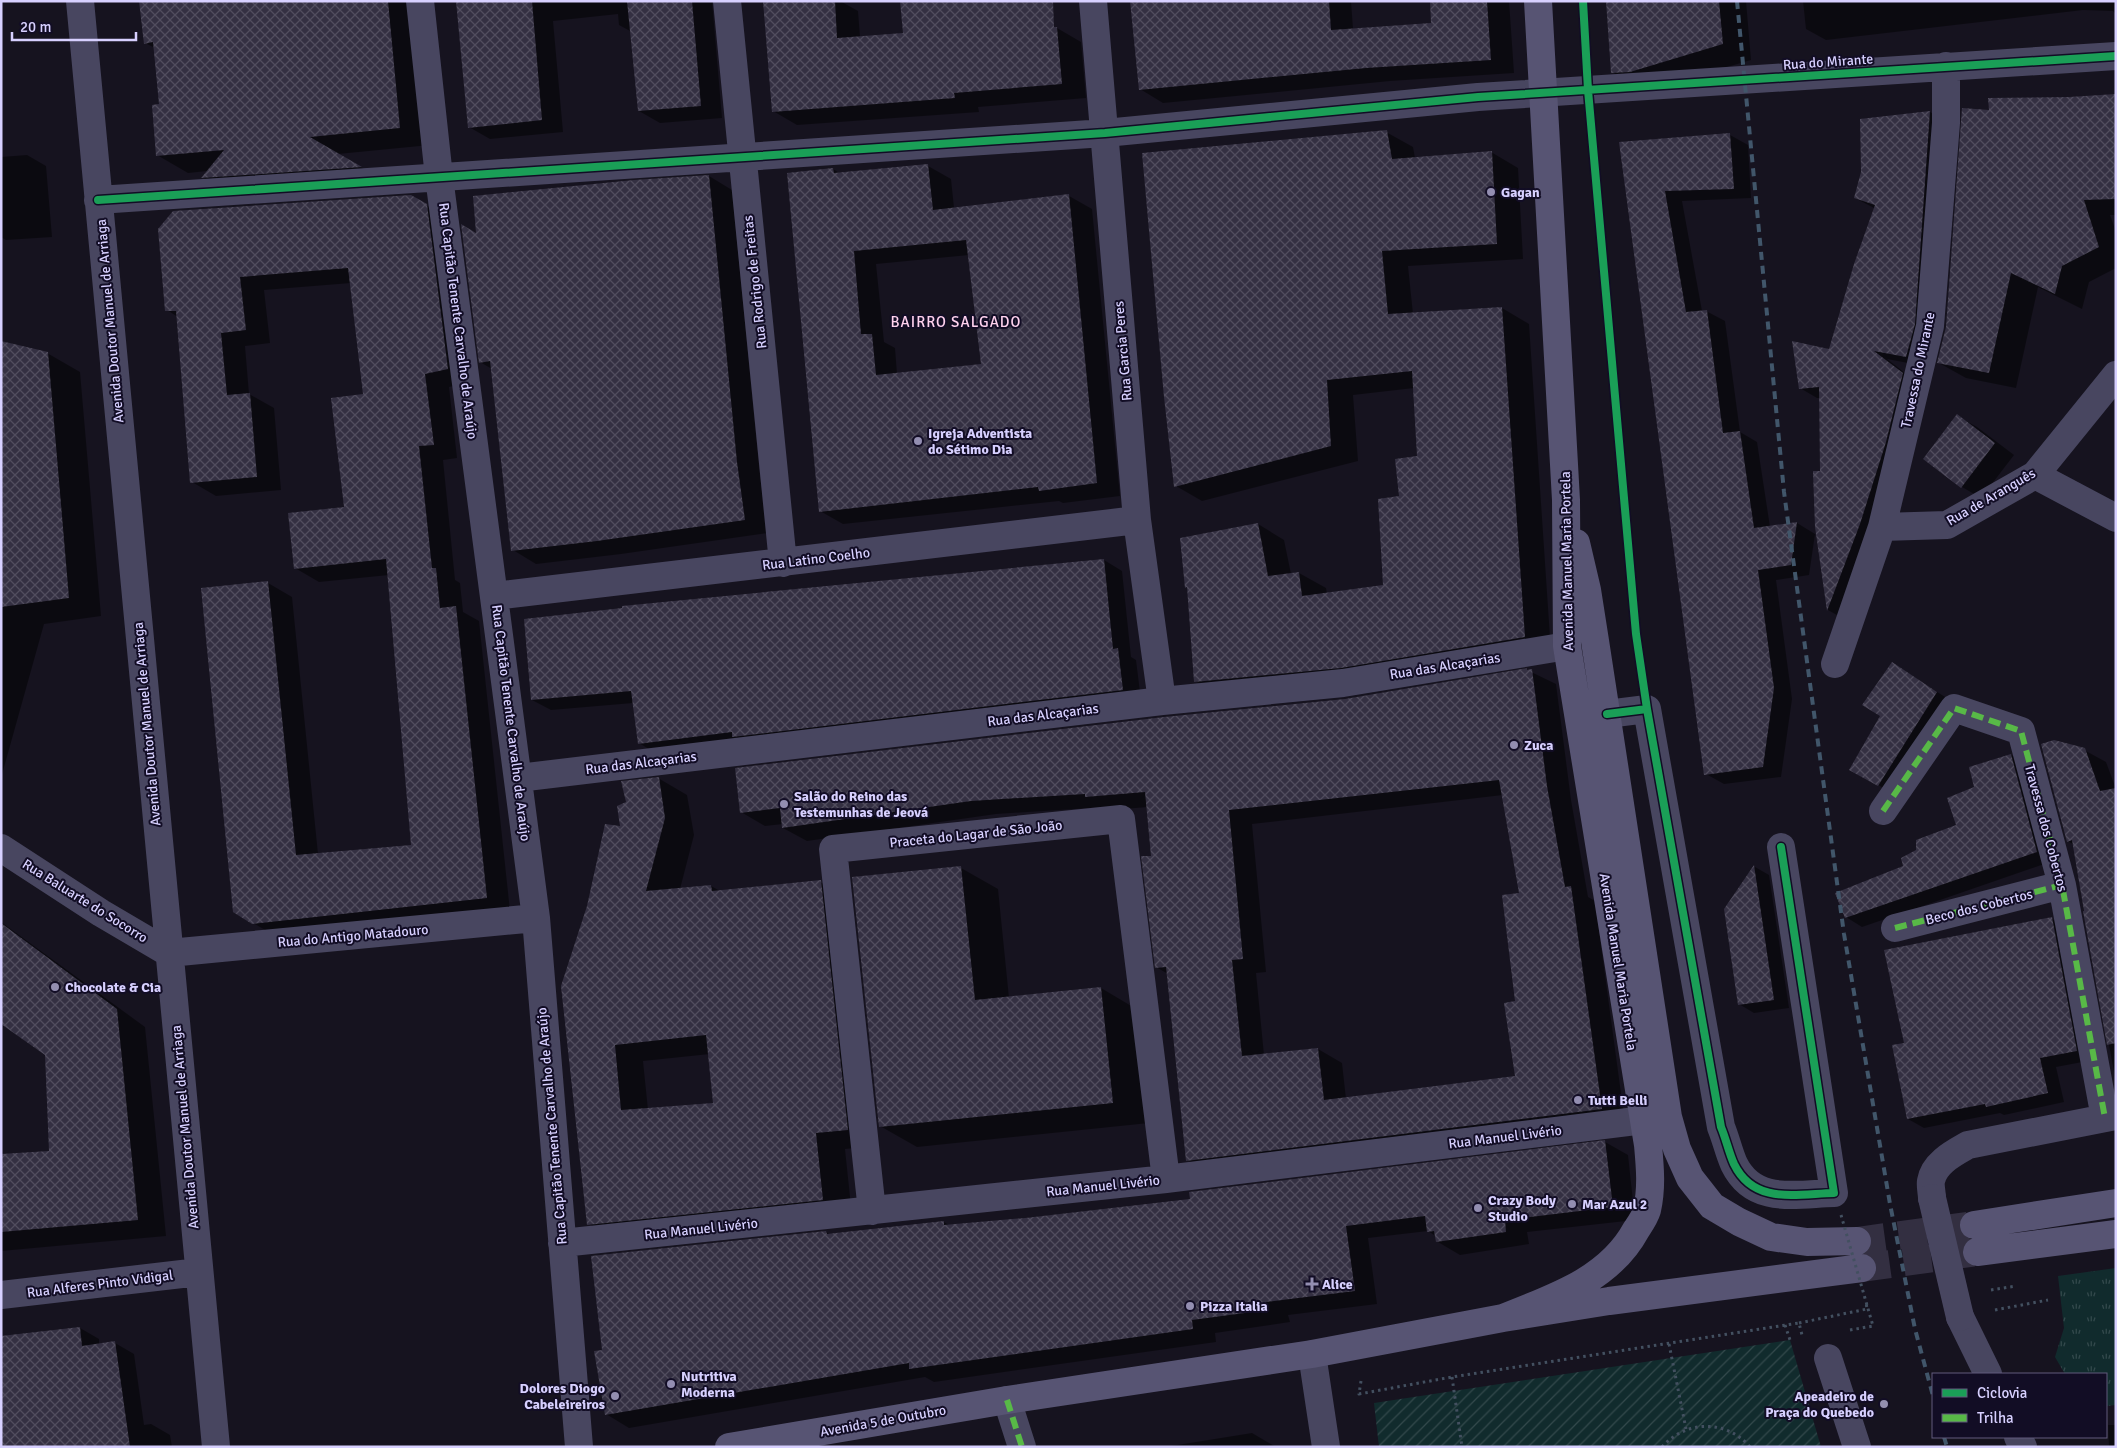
<svg xmlns="http://www.w3.org/2000/svg" width="2117" height="1448" font-family="Signika,sans-serif">
	<defs>
		<pattern id="park-tufts" width="24" height="20" patternUnits="userSpaceOnUse" patternTransform="scale(1.25)"><rect width="24" height="20" fill="#112b2d"/><path d="M3 7l-1-3M5 7V3M7 7l1-3M15 17l-1-3M17 17v-4M19 17l1-3" fill="none" stroke="#33494c"/></pattern>
		<pattern id="garden-furrows" width="10" height="10" patternUnits="userSpaceOnUse" patternTransform="scale(1.25)"><rect width="10" height="10" fill="#112b2d"/><path d="M-1 1l2-2M0 10L10 0M9 11l2-2" fill="none" stroke="#33494c"/></pattern>
		<pattern id="building-cross-hatch" width="8" height="8" patternUnits="userSpaceOnUse" patternTransform="scale(1.25)"><rect width="8" height="8" fill="#343042"/><path d="M0 0l8 8M0 8l8-8" fill="none" stroke="#514d5e"/></pattern>
	</defs>
	<rect width="100%" height="100%" fill="#16131f"/>
	<!-- park -->
	<path fill="url(#park-tufts)" d="M 2116,1268 L 2116,1405 L 2106,1406 L 2106,1374 L 2065,1374 L 2055,1357 L 2064,1328 L 2058,1276 Z"/>
	<!-- garden -->
	<path fill="url(#garden-furrows)" d="M 1790,1340 L 1821,1447 L 1379,1447 L 1374,1403 Z"/>
	<!-- shadow -->
	<path fill="#0007" fill-rule="evenodd" d="M 141,1 L 417,1 L 430,145 L 338,154 L 390,184 L 233,195 L 202,177 L 207,171 L 188,173 L 157,155 L 160,105 L 155,48 L 145,43 Z
		M 457,1 L 712,1 L 722,118 L 660,123 L 639,111 L 632,32 L 619,25 L 618,14 L 553,21 L 563,132 L 490,139 L 469,127 Z
		M 785,1 L 840,1 L 858,11 L 860,37 L 1009,33 L 1057,28 L 1081,42 L 1086,98 L 978,107 L 979,112 L 797,125 L 773,111 Z
		M 1131,1 L 1351,1 L 1353,29 L 1433,24 L 1431,1 L 1509,1 L 1514,73 L 1390,81 L 1163,103 L 1140,89 Z
		M 1607,1 L 1746,1 L 1751,60 L 1659,87 L 1640,89 L 1612,72 Z
		M 1803,1 L 2116,1 L 2116,14 L 2113,11 L 2083,10 L 1826,40 L 1806,29 Z
		M 2116,95 L 2116,215 L 2110,215 L 2116,232 L 2116,268 L 2089,282 L 2082,309 L 2038,287 L 2016,388 L 1966,378 L 1939,363 L 1990,112 L 2069,98 Z
		M 1930,112 L 1947,122 L 1924,366 L 1887,359 L 1919,384 L 1844,619 L 1828,610 L 1816,527 L 1821,472 L 1820,398 L 1817,398 L 1800,388 L 1830,350 L 1876,209 L 1855,198 L 1863,172 L 1861,120 Z
		M 1386,132 L 1413,147 L 1415,158 L 1491,152 L 1518,168 L 1523,259 L 1408,266 L 1413,314 L 1502,308 L 1529,324 L 1551,652 L 1222,697 L 1195,681 L 1188,588 L 1186,587 L 1258,524 L 1284,540 L 1291,574 L 1299,573 L 1326,588 L 1327,594 L 1384,586 L 1400,497 L 1419,457 L 1414,388 L 1353,395 L 1358,461 L 1202,501 L 1176,486 Z
		M 1730,135 L 1748,145 L 1751,198 L 1682,201 L 1702,311 L 1706,311 L 1725,321 L 1740,432 L 1757,442 L 1770,527 L 1797,523 L 1815,534 L 1809,575 L 1776,580 L 1792,699 L 1781,777 L 1724,784 L 1706,774 L 1620,143 Z
		M 27,155 L 46,166 L 52,237 L 6,240 L 1,237 L 1,157 Z
		M 928,166 L 951,179 L 954,208 L 1069,196 L 1092,209 L 1120,496 L 1063,503 L 1059,501 L 843,524 L 820,511 L 833,169 L 841,174 ZM 969,255 L 982,365 L 897,374 L 895,348 L 884,342 L 876,264 Z
		M 709,176 L 732,190 L 760,476 L 768,533 L 621,554 L 536,564 L 513,550 L 492,369 L 480,362 L 478,235 Z
		M 410,196 L 451,219 L 472,382 L 449,387 L 457,458 L 443,460 L 455,580 L 460,583 L 463,612 L 479,621 L 510,911 L 277,937 L 253,923 L 268,583 L 292,597 L 318,854 L 413,846 L 389,575 L 319,582 L 295,568 L 346,508 L 365,396 L 351,283 L 264,290 L 270,343 L 245,346 L 249,394 L 274,408 L 281,490 L 216,496 L 192,482 L 178,317 L 167,310 Z
		M 1,342 L 47,353 L 80,372 L 101,616 L 44,624 L 1,778 Z
		M 1957,416 L 1977,427 L 2014,455 L 1981,498 L 1962,487 L 1925,459 Z
		M 1104,560 L 1122,571 L 1131,657 L 1136,660 L 1141,700 L 657,754 L 639,743 L 633,703 L 551,710 L 532,700 Z
		M 1892,663 L 1956,704 L 1898,796 L 1851,770 L 1882,715 Z
		M 1527,670 L 1556,684 L 1571,800 L 1588,897 L 1595,901 L 1625,1123 L 1211,1174 L 1187,1160 L 1168,974 L 1156,967 L 1152,857 L 1148,807 L 1110,810 L 1106,807 L 996,814 L 807,841 L 783,828 L 783,824 L 765,826 L 741,812 L 1345,700 ZM 1503,795 L 1520,894 L 1516,1077 L 1346,1099 L 1342,1063 L 1318,1049 L 1264,1055 L 1256,973 L 1266,972 L 1252,824 Z
		M 2084,750 L 2106,762 L 2116,789 L 2116,1082 L 2084,912 L 2074,845 L 2068,841 Z
		M 2011,755 L 2027,764 L 2053,861 L 1862,927 L 1846,917 L 1905,866 L 1958,825 L 1976,787 Z
		M 658,778 L 687,795 L 694,835 L 680,889 L 711,886 L 720,891 L 820,882 L 849,898 L 876,1146 L 845,1149 L 852,1216 L 618,1241 L 589,1224 L 622,827 L 628,803 ZM 710,1054 L 715,1104 L 648,1110 L 643,1061 Z
		M 1755,867 L 1769,875 L 1789,1008 L 1754,1013 L 1739,1004 L 1726,909 Z
		M 961,868 L 998,889 L 1009,998 L 1101,988 L 1138,1010 L 1149,1123 L 917,1147 L 880,1126 L 853,878 Z
		M 2052,919 L 2068,928 L 2093,1060 L 2056,1067 L 2064,1102 L 2004,1115 L 2000,1113 L 1924,1128 L 1908,1119 L 1906,1044 Z
		M 1,922 L 145,1027 L 166,1236 L 1,1251 L 1,1156 L 50,1152 L 46,1054 L 1,1022 Z
		M 1605,1142 L 1628,1155 L 1635,1220 L 1527,1232 L 1529,1244 L 1460,1255 L 1438,1242 L 1437,1237 L 1428,1231 L 1368,1238 L 1377,1304 L 1288,1315 L 1290,1322 L 1215,1333 L 1216,1342 L 934,1382 L 925,1377 L 629,1428 L 606,1414 L 604,1351 L 826,1232 L 831,1235 L 944,1222 L 950,1226 L 1191,1200 L 1190,1193 Z
		M 80,1328 L 99,1339 L 99,1345 L 115,1343 L 134,1354 L 144,1425 L 151,1424 L 170,1435 L 172,1447 L 54,1447 Z
		M 2108,1425 L 2116,1425 L 2116,1447 L 2109,1447 Z
		M 1252,1433 L 1276,1447 L 1165,1447 Z"/>
	<!-- building -->
	<path fill="url(#building-cross-hatch)" fill-rule="evenodd" d="M 139,1 L 388,1 L 400,128 L 310,137 L 362,167 L 201,178 L 224,150 L 156,156 L 152,105 L 159,104 L 153,42 L 144,44 Z
		M 456,1 L 532,1 L 542,120 L 468,128 Z
		M 627,1 L 692,1 L 701,106 L 638,111 Z
		M 763,1 L 835,1 L 837,38 L 903,33 L 900,1 L 1053,1 L 1054,27 L 1057,27 L 1062,84 L 954,93 L 955,98 L 772,112 Z
		M 1130,1 L 1329,1 L 1331,30 L 1431,23 L 1430,1 L 1487,1 L 1491,60 L 1366,68 L 1139,90 Z
		M 1606,1 L 1719,1 L 1723,44 L 1630,72 L 1611,73 Z
		M 2116,94 L 2116,199 L 2084,200 L 2099,247 L 2062,266 L 2055,294 L 2011,273 L 1989,373 L 1937,363 L 1946,327 L 1962,108 L 1989,110 L 1988,98 L 2069,97 Z
		M 1930,111 L 1915,324 L 1906,357 L 1874,351 L 1903,373 L 1886,442 L 1860,524 L 1827,611 L 1815,527 L 1814,500 L 1813,471 L 1820,471 L 1819,387 L 1799,389 L 1792,341 L 1829,349 L 1854,264 L 1875,205 L 1854,198 L 1861,172 L 1860,119 Z
		M 1387,130 L 1392,159 L 1492,151 L 1497,244 L 1382,251 L 1388,314 L 1502,307 L 1525,637 L 1341,668 L 1194,682 L 1187,587 L 1185,588 L 1180,538 L 1258,523 L 1268,576 L 1299,572 L 1302,596 L 1383,585 L 1378,499 L 1399,496 L 1395,459 L 1417,456 L 1412,371 L 1327,380 L 1331,446 L 1174,487 L 1164,397 L 1142,153 Z
		M 1730,133 L 1734,189 L 1665,191 L 1686,312 L 1707,310 L 1723,433 L 1740,431 L 1754,528 L 1797,522 L 1791,565 L 1758,570 L 1774,688 L 1763,767 L 1704,775 L 1619,142 Z
		M 928,164 L 933,210 L 1069,194 L 1097,483 L 1039,491 L 1038,487 L 819,512 L 787,173 L 833,168 L 834,173 ZM 966,240 L 981,364 L 876,375 L 872,334 L 861,334 L 854,251 Z
		M 709,175 L 737,462 L 745,520 L 597,541 L 511,551 L 490,361 L 479,363 L 461,224 L 476,233 L 473,196 L 634,180 Z
		M 411,195 L 427,204 L 448,369 L 425,374 L 434,445 L 419,446 L 432,568 L 436,568 L 440,608 L 456,606 L 487,898 L 252,924 L 233,912 L 201,588 L 268,581 L 296,855 L 411,845 L 386,559 L 294,569 L 288,513 L 344,507 L 331,398 L 363,394 L 348,268 L 240,277 L 246,330 L 221,333 L 227,395 L 250,393 L 257,477 L 190,483 L 176,311 L 165,311 L 158,229 L 173,211 Z
		M 1,341 L 48,352 L 69,598 L 1,607 Z
		M 1957,414 L 1995,443 L 1961,488 L 1923,459 Z
		M 1104,559 L 1113,649 L 1118,648 L 1123,690 L 732,737 L 732,732 L 638,744 L 631,691 L 531,700 L 524,619 L 622,608 L 622,606 Z
		M 1892,662 L 1937,692 L 1878,786 L 1849,770 L 1880,716 L 1862,705 Z
		M 1527,668 L 1527,670 L 1532,669 L 1547,786 L 1565,887 L 1571,886 L 1602,1109 L 1186,1161 L 1166,967 L 1155,968 L 1141,856 L 1151,856 L 1145,792 L 1085,797 L 1085,794 L 971,801 L 782,828 L 780,808 L 740,813 L 735,768 L 1164,717 L 1345,699 ZM 1499,780 L 1519,893 L 1502,895 L 1515,1001 L 1504,1003 L 1515,1076 L 1324,1100 L 1318,1048 L 1242,1056 L 1232,960 L 1243,959 L 1229,810 Z
		M 2054,740 L 2085,748 L 2100,791 L 2116,788 L 2116,1043 L 2107,1045 L 2083,911 L 2084,911 L 2072,840 L 2067,842 L 2041,744 Z
		M 2011,754 L 2037,852 L 1845,918 L 1835,893 L 1903,866 L 1901,858 L 1916,850 L 1916,840 L 1956,825 L 1947,798 L 1974,787 L 1969,767 Z
		M 659,777 L 665,818 L 646,891 L 711,885 L 712,891 L 821,880 L 848,1130 L 816,1133 L 823,1200 L 587,1225 L 561,986 L 587,906 L 605,824 L 620,826 L 617,806 L 626,802 L 621,781 ZM 706,1035 L 713,1103 L 621,1110 L 615,1045 Z
		M 1754,865 L 1774,1000 L 1738,1005 L 1724,909 Z
		M 961,866 L 975,1000 L 1101,987 L 1113,1103 L 879,1127 L 852,877 Z
		M 2052,917 L 2077,1051 L 2040,1058 L 2048,1093 L 1986,1107 L 1985,1104 L 1907,1119 L 1892,1045 L 1904,1043 L 1884,950 Z
		M 1,923 L 117,1009 L 138,1220 L 1,1232 L 1,1154 L 49,1151 L 45,1055 L 1,1024 Z
		M 1605,1140 L 1613,1207 L 1505,1220 L 1506,1232 L 1436,1242 L 1434,1231 L 1427,1232 L 1425,1216 L 1346,1226 L 1355,1291 L 1266,1302 L 1267,1310 L 1192,1320 L 1193,1329 L 909,1369 L 909,1363 L 605,1415 L 594,1351 L 602,1350 L 591,1256 L 826,1231 L 827,1234 L 944,1221 L 944,1225 L 1025,1218 L 1190,1199 L 1189,1192 Z
		M 80,1327 L 82,1346 L 115,1341 L 130,1447 L 1,1447 L 1,1336 Z"/>
	<g fill="none" stroke-linecap="round" stroke-linejoin="round">
		<!-- secondary-tunnel -->
		<path stroke="#332f41" stroke-width="28" stroke-dasharray="28 14" stroke-linecap="butt" d="M 1857,1241 L 1974,1225
			M 1862,1268 L 1977,1252"/>
		<!-- path -->
		<path stroke="#435060" stroke-width="3" stroke-dasharray="2.5 4" stroke-linecap="butt" d="M 1991,1290 L 2016,1286
			M 1995,1310 L 2048,1300
			M 1799,1323 L 1867,1309 L 1866,1302
			M 1785,1325 L 1790,1340
			M 1850,1330 L 1873,1326
			M 1669,1344 L 1686,1429
			M 1452,1377 L 1462,1447
			M 1361,1381 L 1359,1394 L 1452,1377 L 1799,1323 L 1802,1335
			M 1662,1447 C 1686,1420 1726,1419 1750,1447"/>
		<!-- street -->
		<path stroke="#484660" stroke-width="28" d="M 80,1 L 216,1447
			M 420,1 L 439,177 L 536,918 L 579,1447
			M 727,1 L 783,563
			M 1093,1 L 1137,520 L 1162,701
			M 98,200 L 1105,133 L 1478,97 L 2116,56
			M 2035,475 L 2116,518
			M 1882,527 L 1947,525 L 2035,475 L 2116,375
			M 494,596 L 1137,520
			M 1835,664 L 1882,527 L 1930,326 L 1946,123 L 1946,66
			M 1607,714 L 1647,709 L 1721,1127 C 1726,1139 1729,1153 1734,1164 C 1754,1205 1796,1194 1834,1193 L 1781,847
			M 518,778 L 1162,701 L 1343,683 L 1567,646
			M 1883,811 L 1954,708 L 2021,731 L 2062,885 L 2105,1118
			M 1,848 L 101,913 L 169,953
			M 1895,928 L 2062,885
			M 169,953 L 536,918
			M 1932,1198 C 1932,1193 1930,1186 1931,1181 C 1934,1163 1954,1153 1968,1145 L 2116,1116
			M 872,1211 L 833,849 L 1121,819 L 1166,1179
			M 562,1243 L 1166,1179 L 1644,1120
			M 1,1295 L 199,1272
			M 1960,1317 L 1988,1374
			M 1312,1354 L 1326,1447
			M 1828,1358 L 1857,1447
			M 1007,1400 L 1022,1447
			M 2018,1437 L 2023,1447"/>
		<!-- secondary -->
		<path stroke="#575473" stroke-width="28" d="M 1576,543 L 1587,590 L 1595,641 L 1668,1117 L 1677,1149 L 1690,1178 L 1712,1206 L 1739,1222 L 1771,1237 L 1807,1242 L 1857,1241
			M 1974,1225 L 2116,1203
			M 1977,1252 L 2116,1234
			M 1503,1318 C 1553,1298 1609,1280 1636,1230 C 1640,1224 1645,1217 1647,1210 C 1652,1188 1650,1167 1648,1145 L 1567,646 L 1566,500 L 1538,1
			M 729,1447 L 1007,1400 L 1312,1354 L 1503,1318 L 1609,1301 L 1862,1268"/>
		<!-- rail -->
		<path stroke="#41566a" stroke-width="4" stroke-dasharray="8 6" stroke-linecap="butt" d="M 1737,1 L 1784,492 L 1844,934 L 1890,1204 L 1915,1329 L 1933,1396
			M 1944,1437 L 1947,1447"/>
		<!-- path-bridge -->
		<path stroke="#435060" stroke-width="3" stroke-dasharray="2.5 4" stroke-linecap="butt" d="M 1841,1215 L 1873,1326"/>
		<!-- street-bridge -->
		<path stroke="#484660" stroke-width="28" d="M 1932,1198 L 1960,1317"/>
		<!-- quiet -->
		<path stroke="#58b947" stroke-width="6" stroke-dasharray="12 6" stroke-linecap="butt" d="M 1883,811 L 1954,708 L 2021,731 L 2062,885 L 2105,1118
			M 1895,928 L 2062,885
			M 1007,1400 L 1022,1447"/>
		<defs>
			<path id="cycleway" d="M 1583,1 L 1588,90 L 1636,634 L 1647,709
				M 98,200 L 1105,133 L 1478,97 L 2116,56
				M 1607,714 L 1647,709 L 1721,1127 C 1726,1139 1729,1153 1734,1164 C 1754,1205 1796,1194 1834,1193 L 1781,847"/>
		</defs>
		<!-- cycleway casing -->
		<use href="#cycleway" stroke="#120d25" stroke-width="11"/>
		<!-- cycleway -->
		<use href="#cycleway" stroke="#1a9f57" stroke-width="8"/>
	</g>
	<!-- markers -->
	<g fill="#938eb1" stroke="#120d25" stroke-width="2">
		<circle cx="1491" cy="192" r="5"/>
		<circle cx="918" cy="441" r="5"/>
		<circle cx="1514" cy="745" r="5"/>
		<circle cx="784" cy="804" r="5"/>
		<circle cx="55" cy="987" r="5"/>
		<circle cx="1578" cy="1100" r="5"/>
		<circle cx="1572" cy="1204" r="5"/>
		<circle cx="1478" cy="1208" r="5"/>
		<path d="M1309.5 1276.5h5v5h5v5h-5v5h-5v-5h-5v-5h5z"/>
		<circle cx="1190" cy="1306" r="5"/>
		<circle cx="671" cy="1384" r="5"/>
		<circle cx="615" cy="1396" r="5"/>
		<circle cx="1884" cy="1404" r="5"/>
	</g>
	<g text-anchor="middle" dominant-baseline="central" stroke-width="4" stroke-linejoin="round" paint-order="stroke">
		<!-- street labels -->
		<g font-size="14" fill="#d7d0ff" stroke="#120d25">
			<text transform="translate(1828 62) rotate(-4)">Rua do Mirante</text>
			<text transform="translate(755 282) rotate(-96)">Rua Rodrigo de Freitas</text>
			<text transform="translate(110 321) rotate(-95)">Avenida Doutor Manuel de Arriaga</text>
			<text transform="translate(458 321) rotate(83)">Rua Capitão Tenente Carvalho de Araújo</text>
			<text transform="translate(1123 351) rotate(-95)">Rua Garcia Peres</text>
			<text transform="translate(1918 370) rotate(-78)">Travessa do Mirante</text>
			<text transform="translate(1991 497) rotate(-30)">Rua de Aranguês</text>
			<text transform="translate(816 559) rotate(-7)">Rua Latino Coelho</text>
			<text transform="translate(1567 561) rotate(-91)">Avenida Manuel Maria Portela</text>
			<text transform="translate(1445 666) rotate(-9)">Rua das Alcaçarias</text>
			<text transform="translate(1043 715) rotate(-7)">Rua das Alcaçarias</text>
			<text transform="translate(511 723) rotate(83)">Rua Capitão Tenente Carvalho de Araújo</text>
			<text transform="translate(147 724) rotate(-95)">Avenida Doutor Manuel de Arriaga</text>
			<text transform="translate(641 763) rotate(-7)">Rua das Alcaçarias</text>
			<text transform="translate(2046 828) rotate(75)">Travessa dos Cobertos</text>
			<text transform="translate(976 834) rotate(-6)">Praceta do Lagar de São João</text>
			<text transform="translate(85 901) rotate(32)">Rua Baluarte do Socorro</text>
			<text transform="translate(1979 907) rotate(-14)">Beco dos Cobertos</text>
			<text transform="translate(353 936) rotate(-5)">Rua do Antigo Matadouro</text>
			<text transform="translate(1618 962) rotate(81)">Avenida Manuel Maria Portela</text>
			<text transform="translate(552 1126) rotate(-95)">Rua Capitão Tenente Carvalho de Araújo</text>
			<text transform="translate(185 1127) rotate(-95)">Avenida Doutor Manuel de Arriaga</text>
			<text transform="translate(1505 1137) rotate(-7)">Rua Manuel Livério</text>
			<text transform="translate(1103 1186) rotate(-6)">Rua Manuel Livério</text>
			<text transform="translate(701 1229) rotate(-6)">Rua Manuel Livério</text>
			<text transform="translate(100 1284) rotate(-7)">Rua Alferes Pinto Vidigal</text>
			<text transform="translate(883 1421) rotate(-10)">Avenida 5 de Outubro</text>
		</g>
		<!-- poi labels -->
		<g font-size="14" font-weight="bold" fill="#d7d0ff" stroke="#120d25" text-anchor="start">
			<text x="1501" y="192">Gagan</text>
			<text x="928" y="433">Igreja Adventista<tspan x="928" dy="16">do Sétimo Dia</tspan></text>
			<text x="1524" y="745">Zuca</text>
			<text x="794" y="796">Salão do Reino das<tspan x="794" dy="16">Testemunhas de Jeová</tspan></text>
			<text x="65" y="987">Chocolate &amp; Cia</text>
			<text x="1588" y="1100">Tutti Belli</text>
			<text x="1488" y="1200">Crazy Body<tspan x="1488" dy="16">Studio</tspan></text>
			<text x="1582" y="1204">Mar Azul 2</text>
			<text x="1322" y="1284">Alice</text>
			<text x="1200" y="1306">Pizza Italia</text>
			<text x="681" y="1376">Nutritiva<tspan x="681" dy="16">Moderna</tspan></text>
			<text x="605" y="1388" text-anchor="end">Dolores Diogo<tspan x="605" dy="16">Cabeleireiros</tspan></text>
			<text x="1874" y="1396" text-anchor="end">Apeadeiro de<tspan x="1874" dy="16">Praça do Quebedo</tspan></text>
		</g>
		<!-- neighbourhood labels -->
		<g font-size="15" letter-spacing="1" fill="#ffd2ee" stroke="#120d25">
			<text x="956" y="322">BAIRRO SALGADO</text>
		</g>
	</g>
	<!-- border -->
	<rect width="2117" height="1448" fill="none" stroke="#d7d0ff" stroke-width="5"/>
	<!-- legend -->
	<rect x="1932" y="1373" width="175" height="65" fill="#120d25" stroke="#615b7c"/>
	<rect x="1942" y="1389" width="25" height="8" fill="#1a9f57" stroke="#615b7c"/>
	<text x="1977" y="1398" font-size="15" fill="#d7d0ff">Ciclovia</text>
	<rect x="1942" y="1414" width="25" height="8" fill="#58b947" stroke="#615b7c"/>
	<text x="1977" y="1423" font-size="15" fill="#d7d0ff">Trilha</text>
	<!-- scale -->
	<path d="M12 32v8h124v-8" fill="none" stroke="#d7d0ff" stroke-width="2.5"/>
	<text x="20" y="32" font-size="15" fill="#d7d0ff" stroke="#120d25" stroke-width="4" paint-order="stroke">20 m</text>
</svg>
